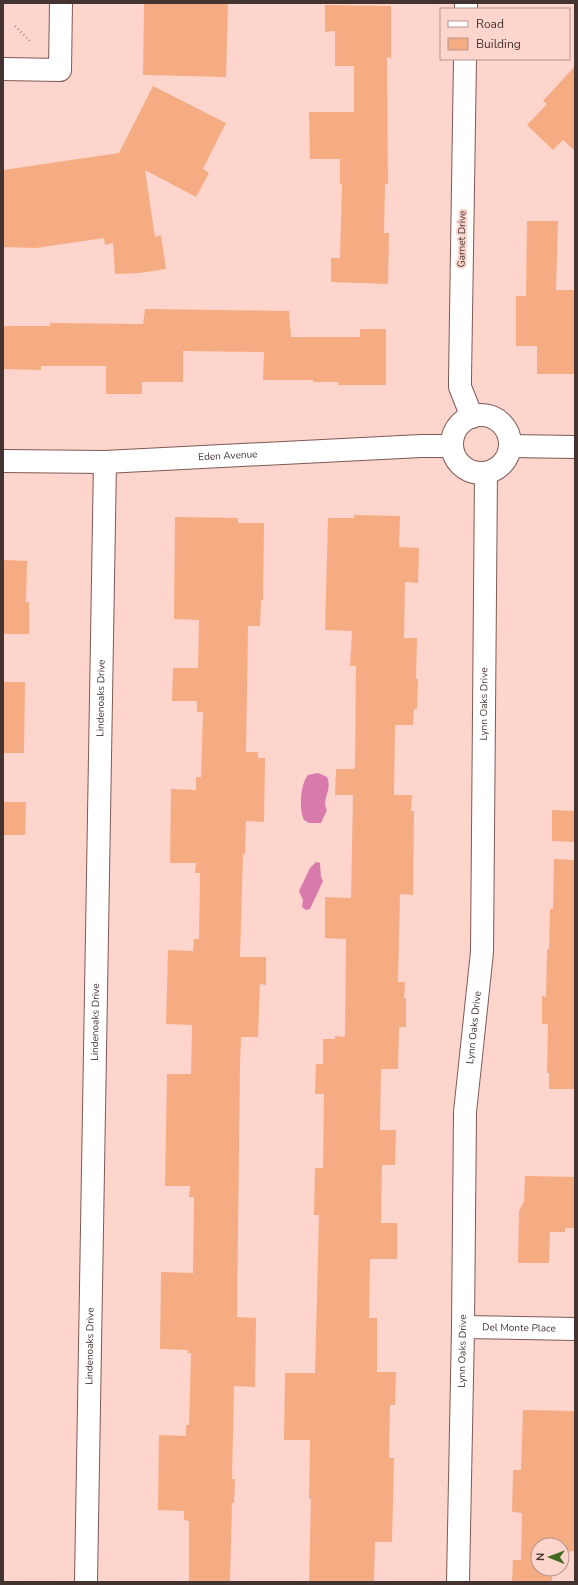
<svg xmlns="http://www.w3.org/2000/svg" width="578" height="1585" font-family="'Nunito Sans',sans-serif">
	<rect width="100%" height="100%" fill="#fed5cd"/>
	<!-- water -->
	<path fill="#d87aab" d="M 318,773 L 327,777 C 333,790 321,799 327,810 L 321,823 L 309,823 L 304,820 C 299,810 300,784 308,775 Z
		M 316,862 L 320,863 L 321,877 L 323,881 L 310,909 L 306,910 L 302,907 L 303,900 L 299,891 L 310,868 Z"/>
	<!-- building -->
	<path fill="#f6ac82" d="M 144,3 L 228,3 L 226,77 L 143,75 Z
		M 325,5 L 391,6 L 391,58 L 387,57 L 388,184 L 385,184 L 384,233 L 389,233 L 388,284 L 331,282 L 331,258 L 340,258 L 342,184 L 340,184 L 340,159 L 310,159 L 309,112 L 354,112 L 354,66 L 335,66 L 335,31 L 325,32 Z
		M 575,66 L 575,151 L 563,140 L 553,150 L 527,125 L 547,104 L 543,101 Z
		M 153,86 L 226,123 L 203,169 L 209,173 L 196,197 L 145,170 L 155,237 L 161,235 L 166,269 L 140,273 L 115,274 L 113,243 L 105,245 L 104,238 L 36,248 L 3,247 L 3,170 L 119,153 Z
		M 527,221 L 558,221 L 556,290 L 575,290 L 575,374 L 537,374 L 537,346 L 516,346 L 516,296 L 526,296 Z
		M 145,309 L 289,311 L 291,337 L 360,337 L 360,329 L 386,329 L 386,385 L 338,385 L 338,382 L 313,382 L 313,380 L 263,380 L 264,352 L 183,351 L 183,382 L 142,382 L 142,394 L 106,394 L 106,366 L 41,366 L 41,370 L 3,369 L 3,326 L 50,326 L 50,323 L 143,324 Z
		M 354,515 L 400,516 L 399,547 L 419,548 L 418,583 L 405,582 L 404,638 L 417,638 L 416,679 L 418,679 L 417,709 L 414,709 L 413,725 L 395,725 L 394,795 L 412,795 L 411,811 L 414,811 L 413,895 L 400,894 L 398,982 L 405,982 L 404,998 L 406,998 L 406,1027 L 399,1027 L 398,1069 L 381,1069 L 380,1130 L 396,1130 L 395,1165 L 382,1165 L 381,1223 L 397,1223 L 397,1259 L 370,1259 L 369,1318 L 377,1318 L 377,1372 L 396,1372 L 395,1405 L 390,1405 L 389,1458 L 394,1458 L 392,1542 L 375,1542 L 374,1582 L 309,1582 L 311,1499 L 309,1499 L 310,1440 L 284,1440 L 285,1373 L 315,1373 L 319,1215 L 314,1215 L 315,1168 L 323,1168 L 324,1094 L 315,1094 L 316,1064 L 323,1064 L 323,1039 L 335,1039 L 335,1036 L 345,1037 L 346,939 L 325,938 L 325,897 L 351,898 L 353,795 L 335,795 L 336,769 L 354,769 L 355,765 L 356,666 L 350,666 L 352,631 L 325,630 L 328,518 L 354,518 Z
		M 175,517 L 238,518 L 238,523 L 264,523 L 263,600 L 261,600 L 260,626 L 248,626 L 246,752 L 258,752 L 258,758 L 265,758 L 264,822 L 246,821 L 245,854 L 243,854 L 240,957 L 266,957 L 266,985 L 260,984 L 258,1037 L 241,1037 L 240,1064 L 237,1317 L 256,1318 L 255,1387 L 234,1386 L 232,1479 L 235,1479 L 234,1503 L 232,1503 L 230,1582 L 189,1582 L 189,1521 L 184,1520 L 184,1511 L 158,1510 L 159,1435 L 186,1436 L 186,1425 L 189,1425 L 191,1353 L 187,1353 L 188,1350 L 160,1349 L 161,1272 L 193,1273 L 194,1197 L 189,1197 L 190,1186 L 165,1186 L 167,1074 L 191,1074 L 192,1025 L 166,1024 L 168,950 L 193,951 L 194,939 L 199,939 L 200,873 L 195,873 L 196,863 L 170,863 L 171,789 L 196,790 L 196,777 L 201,777 L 203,712 L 197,712 L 197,701 L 172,701 L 173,668 L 198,668 L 199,620 L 174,619 Z
		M 3,560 L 27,561 L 26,602 L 29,602 L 29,634 L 3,634 Z
		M 3,682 L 25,682 L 24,753 L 3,753 Z
		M 3,802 L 26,802 L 25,835 L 3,835 Z
		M 552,810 L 575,811 L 575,842 L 552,841 Z
		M 554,859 L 575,860 L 575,1089 L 549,1089 L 549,1073 L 547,1073 L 548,1024 L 542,1024 L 542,996 L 546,997 L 547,949 L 549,949 L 550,909 L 553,909 Z
		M 525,1176 L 575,1177 L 575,1228 L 565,1228 L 565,1232 L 550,1232 L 549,1263 L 518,1263 L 519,1211 L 524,1201 Z
		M 523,1410 L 575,1411 L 575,1551 L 562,1552 L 562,1545 L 538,1545 L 538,1569 L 552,1569 L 552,1582 L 512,1582 L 513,1560 L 521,1560 L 522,1513 L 512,1512 L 513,1470 L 521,1470 Z"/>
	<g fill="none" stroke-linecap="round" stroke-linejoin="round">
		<defs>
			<g id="street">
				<path d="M 466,9 L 466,3"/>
				<path d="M 465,59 L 460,379 L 460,387 L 472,417"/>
				<path d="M 3,69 L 60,70 L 61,3"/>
				<circle cx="481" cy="444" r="29"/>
				<path d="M 510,446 L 575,447"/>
				<path id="s1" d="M 3,461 L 105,462 L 421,446 L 452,446"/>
				<path id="s2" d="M 463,1327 L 575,1329"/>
				<path id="s3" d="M 86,1582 L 105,462"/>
				<path id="s4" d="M 458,1582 L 463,1327 L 465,1112 L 482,952 L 486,473"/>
			</g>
		</defs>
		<!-- street casing -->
		<use href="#street" stroke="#7e5a54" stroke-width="24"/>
		<!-- path -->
		<path stroke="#a58882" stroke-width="2.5" stroke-dasharray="1 3" stroke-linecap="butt" d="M 15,26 L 32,43"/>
		<!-- street -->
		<use href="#street" stroke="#fff" stroke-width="22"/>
	</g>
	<g text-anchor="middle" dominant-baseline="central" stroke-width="4" stroke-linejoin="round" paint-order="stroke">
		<!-- street labels -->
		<g font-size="10" fill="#443431" stroke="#fed5cd">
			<text transform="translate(462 239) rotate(-89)">Garnet Drive</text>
			<text stroke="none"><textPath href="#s1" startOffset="225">Eden Avenue</textPath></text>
			<text stroke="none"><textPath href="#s3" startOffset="884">Lindenoaks Drive</textPath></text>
			<text stroke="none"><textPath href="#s4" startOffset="879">Lynn Oaks Drive</textPath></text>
			<text stroke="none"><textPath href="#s3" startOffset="560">Lindenoaks Drive</textPath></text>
			<text stroke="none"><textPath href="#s4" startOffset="555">Lynn Oaks Drive</textPath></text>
			<text stroke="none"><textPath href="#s2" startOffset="56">Del Monte Place</textPath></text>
			<text stroke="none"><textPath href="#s3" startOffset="236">Lindenoaks Drive</textPath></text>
			<text stroke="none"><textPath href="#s4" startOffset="231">Lynn Oaks Drive</textPath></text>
		</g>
	</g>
	<!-- border -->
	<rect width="578" height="1585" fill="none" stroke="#443431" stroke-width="8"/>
	<!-- legend -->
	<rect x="440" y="8" width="130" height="52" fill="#fed5cd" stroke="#b4958f"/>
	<rect x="448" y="21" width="20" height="6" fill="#ffffff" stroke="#b4958f"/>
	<text x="476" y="28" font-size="12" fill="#443431">Road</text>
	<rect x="448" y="38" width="20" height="12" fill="#f6ac82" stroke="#b4958f"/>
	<text x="476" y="48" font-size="12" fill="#443431">Building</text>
	<!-- north arrow -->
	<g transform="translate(550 1557) rotate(271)"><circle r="19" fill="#fed5cd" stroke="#b4958f"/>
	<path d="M0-3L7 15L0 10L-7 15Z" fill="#446922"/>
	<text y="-6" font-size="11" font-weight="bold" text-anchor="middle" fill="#443431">N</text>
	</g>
</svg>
